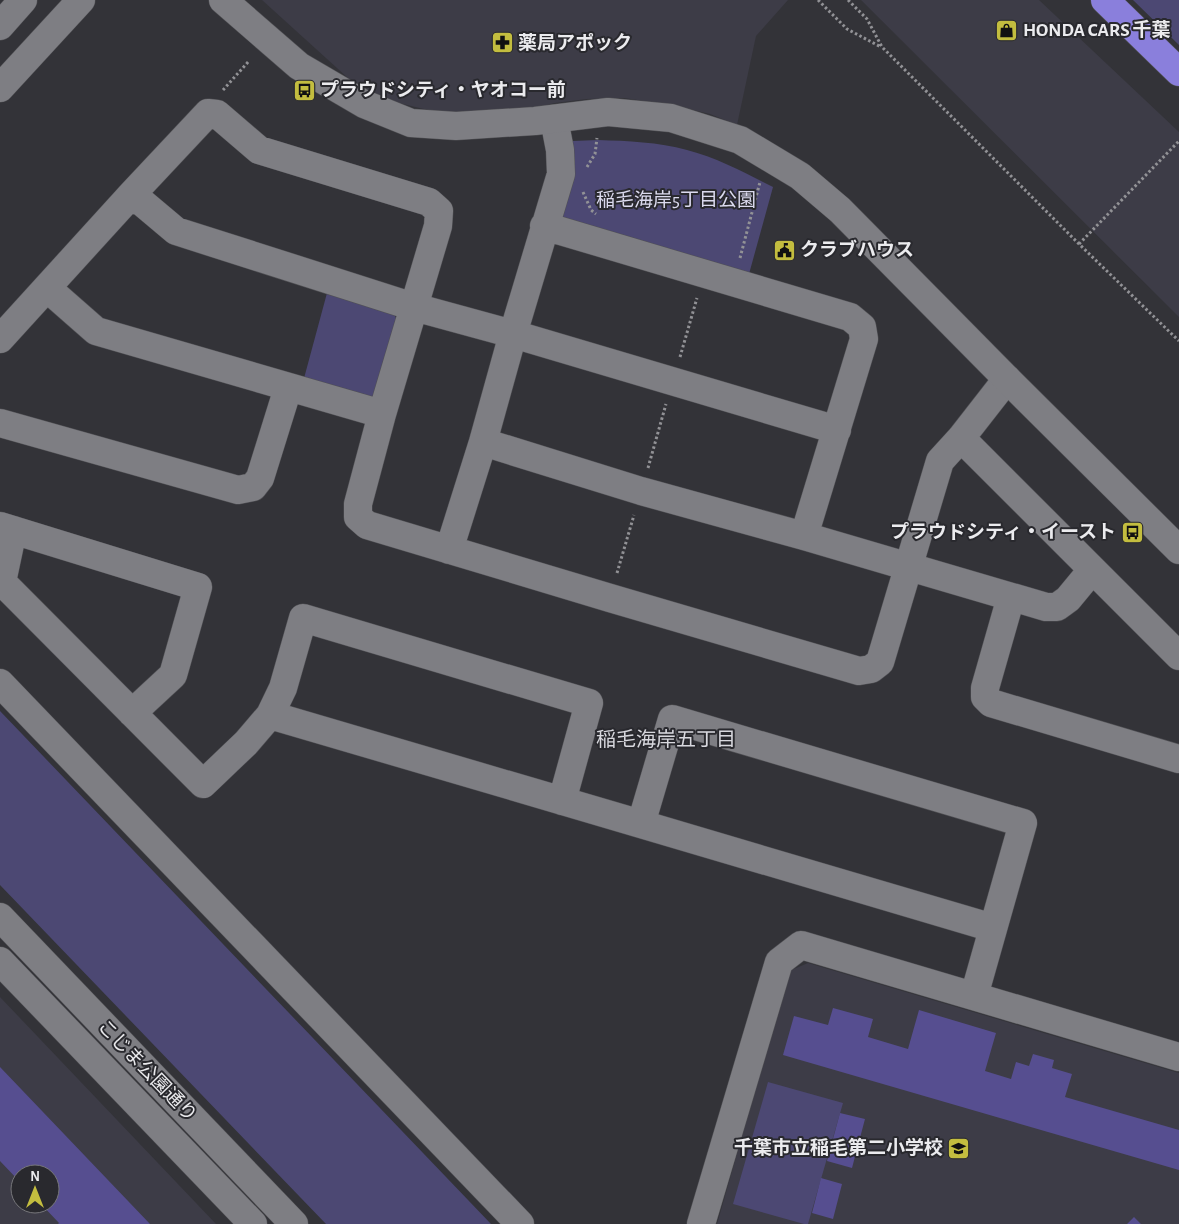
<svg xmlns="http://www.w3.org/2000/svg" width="1179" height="1224" font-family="'Alegreya Sans','Noto Sans JP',sans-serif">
	<rect width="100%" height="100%" fill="#333338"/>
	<!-- built -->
	<path fill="#3d3c47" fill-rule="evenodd" d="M 262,0 L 788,0 L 756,36 L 737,125 L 710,114 L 676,106 L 624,98 L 587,99 L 555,103 L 521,111 L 471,114 L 428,110 L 386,100 L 348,78 Z
		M 861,0 L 1039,0 L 1179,132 L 1179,317 Z
		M 808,963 L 1179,1073 L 1179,1224 L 717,1224 L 789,971 Z
		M 0,997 L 216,1224 L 0,1224 ZM 20,1174 L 50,1174 L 50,1204 L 20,1204 Z"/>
	<!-- green -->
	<path fill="#4c4873" d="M 1133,0 L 1179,0 L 1179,45 Z
		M 598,140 C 628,141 658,142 687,150 C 718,158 745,173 773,187 L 749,274 L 561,219 L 572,154 L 573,141 Z
		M 327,293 L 392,311 L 396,318 L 376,396 L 368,400 L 303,382 Z
		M 0,711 L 491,1224 L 326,1224 L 0,885 Z
		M 768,1082 L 843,1103 L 808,1224 L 804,1224 L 733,1204 Z"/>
	<!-- building -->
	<path fill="#564e90" d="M 833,1008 L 873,1019 L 868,1037 L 908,1049 L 919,1010 L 996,1033 L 985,1071 L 1011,1079 L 1016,1062 L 1029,1066 L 1033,1054 L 1054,1060 L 1052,1068 L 1072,1074 L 1065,1097 L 1179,1130 L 1179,1170 L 783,1055 L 794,1016 L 828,1025 Z
		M 0,1067 L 150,1224 L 58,1224 L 59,1223 L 41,1204 L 50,1204 L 50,1174 L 20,1174 L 20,1182 L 0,1161 Z
		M 840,1113 L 865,1119 L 852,1168 L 827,1161 Z
		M 821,1178 L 842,1184 L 833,1219 L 812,1213 Z
		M 1134,1217 L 1141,1224 L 1127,1224 Z"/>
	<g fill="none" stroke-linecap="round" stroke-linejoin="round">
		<defs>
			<path id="minor" d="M 132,194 L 176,231 L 414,307 L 513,334 L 837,430
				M 544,226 L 850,317 L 862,327 L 864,339 L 804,536
				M 47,288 L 96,331 L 382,414
				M 0,339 L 132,194 L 208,113 L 217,114 L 259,150 L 429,202 L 439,211 L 438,226 L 382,414 L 358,504 L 358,517 L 367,525 L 610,598 L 859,671 L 871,669 L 880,662 L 940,461 L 961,438 L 1007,379
				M 0,423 L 238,490 L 253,487 L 260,478 L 288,388
				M 961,438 L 1179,656
				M 483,442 L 641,491 L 804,536 L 1046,607 L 1057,607 L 1068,599 L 1092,570
				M 0,526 L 198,587 L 173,675 L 132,713
				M 13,530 L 2,582 L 203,784 L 246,743 L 270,715 L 283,688 L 303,618 L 589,703 L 562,801
				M 449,550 L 483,442 L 513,334 L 561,174 L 560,150 L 554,119
				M 1011,597 L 985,688 L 985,697 L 991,703 L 1179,759
				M 270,715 L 641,824
				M 974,996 L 1023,823 L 672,719 L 641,824 L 993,928
				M 701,1224 L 779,962 L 801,945 L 1179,1057"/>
			<path id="tertiary" d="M 223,0 L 299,66 L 364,104 L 411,123 L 456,126 L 535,121 L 608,112 L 671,118 L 740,140 L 800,176 L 840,210 L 1007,379 L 1179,550
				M 0,26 L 23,0
				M 0,88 L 81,0
				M 0,683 L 520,1224
				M 0,917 L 294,1224
				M 0,961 L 253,1224"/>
			<path id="trunk" d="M 1105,0 L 1179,72"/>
		</defs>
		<!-- minor casing -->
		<use href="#minor" stroke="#515155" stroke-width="29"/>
		<!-- tertiary casing -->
		<use href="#tertiary" stroke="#515155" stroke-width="29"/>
		<!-- trunk casing -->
		<use href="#trunk" stroke="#515155" stroke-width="29"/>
		<!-- path -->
		<path stroke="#929296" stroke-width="3" stroke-dasharray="2.5 2.5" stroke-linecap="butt" d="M 818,0 L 847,29 L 881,47
			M 848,0 L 867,19 L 882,47 L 1079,244 L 1179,341
			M 223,90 L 249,61
			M 587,167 L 595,154 L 597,138
			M 583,192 L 591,210 L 596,214
			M 1079,244 L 1179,141
			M 740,258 L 760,182
			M 680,357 L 697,298
			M 648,468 L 666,404
			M 617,573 L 634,515"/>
		<!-- minor -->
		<use href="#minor" stroke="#7e7e83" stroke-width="28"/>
		<!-- tertiary -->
		<use href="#tertiary" stroke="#7e7e83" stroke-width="28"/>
		<!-- trunk -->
		<use href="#trunk" stroke="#8a7fdc" stroke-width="28"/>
	</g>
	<!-- icons -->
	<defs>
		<symbol id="shop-square" viewBox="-11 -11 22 22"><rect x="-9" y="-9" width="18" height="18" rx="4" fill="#c3bd3f" stroke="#29292e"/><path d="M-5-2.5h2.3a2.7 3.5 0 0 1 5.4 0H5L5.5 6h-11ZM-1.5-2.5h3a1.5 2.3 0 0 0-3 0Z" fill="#111"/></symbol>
		<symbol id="pharmacy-square" viewBox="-11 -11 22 22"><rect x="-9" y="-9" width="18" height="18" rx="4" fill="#c3bd3f" stroke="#29292e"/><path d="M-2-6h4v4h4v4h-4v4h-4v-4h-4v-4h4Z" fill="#111"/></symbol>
		<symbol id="bus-square" viewBox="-11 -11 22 22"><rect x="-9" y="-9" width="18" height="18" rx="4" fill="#c3bd3f" stroke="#29292e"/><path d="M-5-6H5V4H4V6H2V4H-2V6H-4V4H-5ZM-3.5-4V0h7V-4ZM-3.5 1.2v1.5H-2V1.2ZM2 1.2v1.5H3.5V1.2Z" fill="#111"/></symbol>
		<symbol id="civic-square" viewBox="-11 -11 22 22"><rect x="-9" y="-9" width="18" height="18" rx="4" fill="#c3bd3f" stroke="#29292e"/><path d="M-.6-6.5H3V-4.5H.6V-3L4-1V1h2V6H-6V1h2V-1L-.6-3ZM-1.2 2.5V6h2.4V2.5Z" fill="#111"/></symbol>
		<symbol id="school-square" viewBox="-11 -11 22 22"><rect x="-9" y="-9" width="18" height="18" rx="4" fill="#c3bd3f" stroke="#29292e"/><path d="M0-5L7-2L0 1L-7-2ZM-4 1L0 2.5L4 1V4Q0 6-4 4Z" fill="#111"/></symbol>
	</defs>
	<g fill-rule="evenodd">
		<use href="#shop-square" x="994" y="18" width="25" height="25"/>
		<use href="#pharmacy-square" x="490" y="30" width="25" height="25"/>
		<use href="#bus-square" x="292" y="78" width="25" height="25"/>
		<use href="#civic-square" x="772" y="238" width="25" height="25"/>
		<use href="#bus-square" x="1120" y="520" width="25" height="25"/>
		<use href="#school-square" x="946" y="1136" width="25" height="25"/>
	</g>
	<g text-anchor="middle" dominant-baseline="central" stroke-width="4" stroke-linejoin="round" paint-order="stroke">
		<!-- poi labels -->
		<g font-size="19" font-weight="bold" fill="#ebebee" stroke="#29292e" text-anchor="start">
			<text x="1023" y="30">HONDA CARS 千葉</text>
			<text x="518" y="43">薬局アポック</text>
			<text x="320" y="90">プラウドシティ・ヤオコー前</text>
			<text x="800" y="250">クラブハウス</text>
			<text x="1116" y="532" text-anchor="end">プラウドシティ・イースト</text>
			<text x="943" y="1148" text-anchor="end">千葉市立稲毛第二小学校</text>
		</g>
		<!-- park labels -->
		<g font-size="19" fill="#dbdaee" stroke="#29292e">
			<text x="676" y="200">稲毛海岸5丁目公園</text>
		</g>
		<!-- street labels -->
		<g font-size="19" fill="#ebebee" stroke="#29292e">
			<text transform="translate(147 1071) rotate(46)">こじま公園通り</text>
		</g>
		<!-- neighbourhood labels -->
		<g font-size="20" fill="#d8d8de" stroke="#29292e">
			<text x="666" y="740">稲毛海岸五丁目</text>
		</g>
	</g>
	<!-- north arrow -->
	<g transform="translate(35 1189)"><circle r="24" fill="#29292e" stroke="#77777b"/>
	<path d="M0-4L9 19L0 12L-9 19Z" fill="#c3bd3f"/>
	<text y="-8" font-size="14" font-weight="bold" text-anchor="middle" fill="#ebebee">N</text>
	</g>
</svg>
